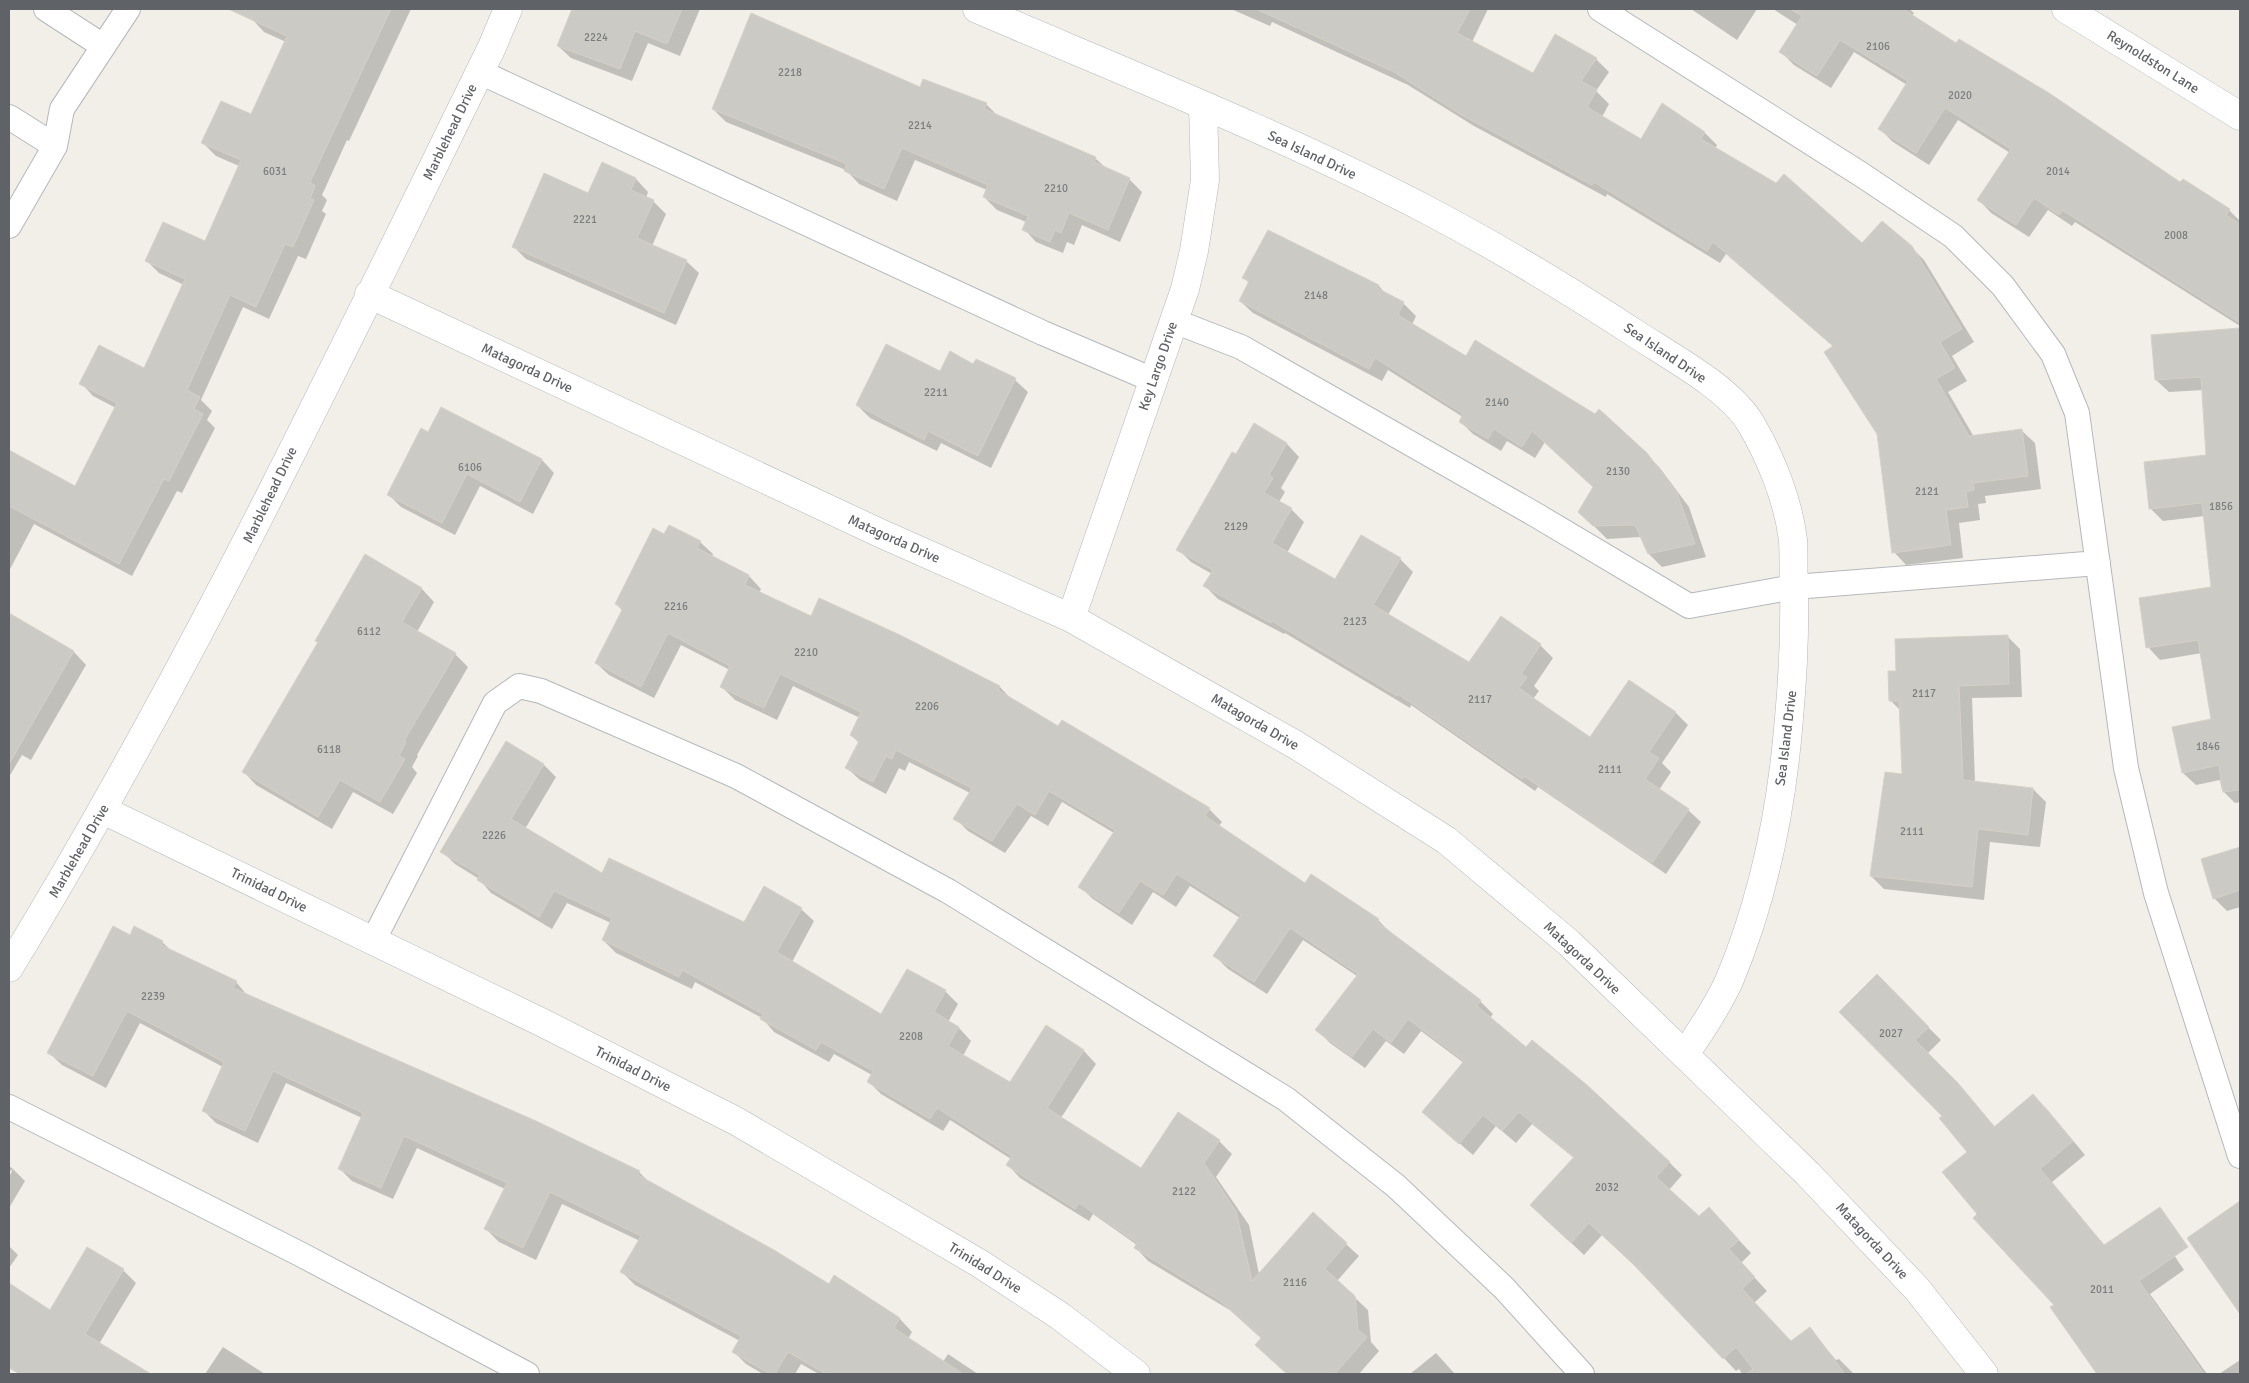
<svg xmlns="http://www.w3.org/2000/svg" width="2249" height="1383" font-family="Signika,sans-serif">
	<rect width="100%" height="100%" fill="#f1efe8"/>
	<!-- shadow -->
	<path fill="#0003" d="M 256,9 L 411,9 L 349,141 L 347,140 L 322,195 L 327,200 L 322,211 L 326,214 L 306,259 L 298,256 L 269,319 L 243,307 L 201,400 L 212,411 L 207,420 L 215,428 L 182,493 L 177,491 L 132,576 L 34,524 L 9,571 L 9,452 L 75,487 L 116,408 L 93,396 L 81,383 L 144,370 L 184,285 L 159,273 L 146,260 L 205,243 L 239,166 L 216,156 L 203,143 L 251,116 L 286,42 L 264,32 L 252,19 Z
		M 574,9 L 700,9 L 680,56 L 648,43 L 632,81 L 571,58 L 558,46 Z
		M 1231,9 L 1488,9 L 1472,42 L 1534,75 L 1596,59 L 1609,72 L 1596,91 L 1609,104 L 1602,117 L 1641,140 L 1704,132 L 1717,145 L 1715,149 L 1863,245 L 1911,247 L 1924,260 L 1974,342 L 1952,356 L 1967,381 L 1948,392 L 1974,437 L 2022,431 L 2035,443 L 2041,489 L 1985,496 L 1986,503 L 1978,504 L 1980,520 L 1959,523 L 1963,558 L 1906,565 L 1894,552 L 1878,433 L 1834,347 L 1726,254 L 1720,263 L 1607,194 L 1606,197 L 1474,126 L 1408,85 L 1272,22 L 1270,26 Z
		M 1691,9 L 1757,9 L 1737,40 Z
		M 1773,9 L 1909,9 L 1914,13 L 1912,16 L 2181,184 L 2229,210 L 2240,221 L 2240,326 L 2075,222 L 2072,226 L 2048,210 L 2029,237 L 1991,213 L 1979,200 L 2010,153 L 1958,120 L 1929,165 L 1893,142 L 1880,129 L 1907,85 L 1854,52 L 1831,88 L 1794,65 L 1781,52 L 1798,25 Z
		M 921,89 L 986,104 L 998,116 L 1095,158 L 1107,169 L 1129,179 L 1142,192 L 1120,242 L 1082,225 L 1074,245 L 1067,242 L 1063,253 L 1036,242 L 1024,229 L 1026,222 L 997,210 L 984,197 L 987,190 L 915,160 L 897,201 L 859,184 L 846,170 L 726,122 L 713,109 Z
		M 602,164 L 636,179 L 648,192 L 646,198 L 653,201 L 666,214 L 652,246 L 686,261 L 699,273 L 676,325 L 526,259 L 513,246 L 589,195 Z
		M 1268,232 L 1379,286 L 1387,295 L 1403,303 L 1416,316 L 1412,325 L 1466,358 L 1646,454 L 1659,467 L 1689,507 L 1706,557 L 1662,567 L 1649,554 L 1641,537 L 1607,539 L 1580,512 L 1594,487 L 1545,442 L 1535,458 L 1507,441 L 1501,451 L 1473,434 L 1460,421 L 1463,417 L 1388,370 L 1382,381 L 1253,313 L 1240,301 L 1249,283 L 1244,278 Z
		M 2240,330 L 2240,802 L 2235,803 L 2222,790 L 2220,780 L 2196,785 L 2183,773 L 2212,720 L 2202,653 L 2160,660 L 2148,647 L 2213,588 L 2205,516 L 2163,521 L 2150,508 L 2207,456 L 2203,390 L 2169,392 L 2156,380 L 2153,336 Z
		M 977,360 L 1015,380 L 1028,392 L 991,468 L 941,443 L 937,451 L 870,418 L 857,405 L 940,372 L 974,366 Z
		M 441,409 L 542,460 L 554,473 L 533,514 L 480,486 L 455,535 L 401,507 L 389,495 L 428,434 Z
		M 1254,425 L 1287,444 L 1299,457 L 1281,488 L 1285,492 L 1279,502 L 1291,509 L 1304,522 L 1287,553 L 1335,581 L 1362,536 L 1400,559 L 1413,572 L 1388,615 L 1469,664 L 1501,618 L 1540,645 L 1553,658 L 1534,686 L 1539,691 L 1533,699 L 1590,739 L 1675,712 L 1688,725 L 1662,763 L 1671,772 L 1659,790 L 1688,810 L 1701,822 L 1666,874 L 1538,787 L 1535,791 L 1411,705 L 1410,708 L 1285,633 L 1284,634 L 1218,599 L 1205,586 L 1212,574 L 1191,562 L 1178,549 Z
		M 665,536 L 700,542 L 713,554 L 712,557 L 749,576 L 761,589 L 759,593 L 811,617 L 900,637 L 1000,687 L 1012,700 L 1059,728 L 1209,809 L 1222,822 L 1219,826 L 1306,885 L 1378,920 L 1391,933 L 1480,1001 L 1493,1014 L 1490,1018 L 1669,1162 L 1682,1175 L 1669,1190 L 1699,1218 L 1721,1221 L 1751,1253 L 1741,1263 L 1767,1291 L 1754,1303 L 1791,1343 L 1810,1329 L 1836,1360 L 1839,1359 L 1854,1374 L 1742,1374 L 1739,1369 L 1736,1371 L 1643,1272 L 1602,1235 L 1584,1255 L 1544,1217 L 1574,1158 L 1532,1124 L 1516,1143 L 1496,1126 L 1473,1155 L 1423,1112 L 1464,1063 L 1421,1031 L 1404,1054 L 1386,1041 L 1365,1068 L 1330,1043 L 1317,1030 L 1357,976 L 1303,940 L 1267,994 L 1228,969 L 1215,956 L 1240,918 L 1190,886 L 1176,907 L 1153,892 L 1132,925 L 1093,899 L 1080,887 L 1114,833 L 1062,802 L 1048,826 L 1031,816 L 1005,853 L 968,831 L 955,818 L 970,793 L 909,762 L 905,771 L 899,768 L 886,794 L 860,780 L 847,768 L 859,743 L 851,735 L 860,718 L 793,686 L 777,720 L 735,700 L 722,687 L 730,670 L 681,645 L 654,698 L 609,675 L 596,663 L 623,611 L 616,604 Z
		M 365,556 L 422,589 L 434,602 L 417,632 L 455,654 L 468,667 L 417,755 L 418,756 L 412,767 L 417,773 L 393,814 L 353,792 L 332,829 L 256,785 L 244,772 L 319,643 L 316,640 Z
		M 9,614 L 74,652 L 86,665 L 31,760 L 22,755 L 9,777 Z
		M 2007,636 L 2020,649 L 2022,697 L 1972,698 L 1975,783 L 2033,789 L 2046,802 L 2040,847 L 1990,842 L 1984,900 L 1884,889 L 1871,876 L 1903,775 L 1901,711 L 1890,700 L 1897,672 Z
		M 544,765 L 556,777 L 525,829 L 602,875 L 744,924 L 801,909 L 814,921 L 792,962 L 882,1015 L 908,970 L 945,991 L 958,1004 L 948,1022 L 959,1028 L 971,1041 L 963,1056 L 1010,1083 L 1046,1027 L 1084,1051 L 1096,1064 L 1061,1118 L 1141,1169 L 1219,1141 L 1232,1154 L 1216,1177 L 1249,1225 L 1259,1274 L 1313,1214 L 1359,1256 L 1337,1281 L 1368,1310 L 1371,1342 L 1379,1351 L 1359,1374 L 1288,1374 L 1269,1358 L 1263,1339 L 1233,1312 L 1148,1261 L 1136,1248 L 1137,1245 L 1093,1214 L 1089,1221 L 1020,1178 L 1008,1165 L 1011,1159 L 950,1120 L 943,1131 L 881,1094 L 868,1081 L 872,1075 L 834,1054 L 829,1062 L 774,1032 L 762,1018 L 695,982 L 692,989 L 616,953 L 603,940 L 611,923 L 567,903 L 552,929 L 491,893 L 479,879 L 455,864 L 442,851 Z
		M 2240,848 L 2240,907 L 2227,911 L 2214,898 L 2202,860 Z
		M 131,936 L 162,942 L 172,951 L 236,982 L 248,996 L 639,1172 L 650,1183 L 830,1286 L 835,1277 L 900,1319 L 912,1332 L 908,1339 L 943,1362 L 948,1354 L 978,1374 L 819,1374 L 801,1364 L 795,1374 L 763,1374 L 746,1364 L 734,1352 L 740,1341 L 635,1285 L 622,1272 L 640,1241 L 562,1204 L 536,1260 L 499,1242 L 486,1229 L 505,1189 L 417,1148 L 393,1199 L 352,1181 L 340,1169 L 362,1118 L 286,1083 L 258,1143 L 216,1123 L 203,1110 L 223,1067 L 140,1023 L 106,1088 L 62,1065 L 49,1053 Z
		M 1877,976 L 1941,1040 L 1927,1054 L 1970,1097 L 1995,1127 L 2033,1096 L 2046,1108 L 2085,1155 L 2052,1182 L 2105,1246 L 2158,1231 L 2184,1270 L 2150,1294 L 2207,1374 L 2100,1374 L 2097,1371 L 2056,1305 L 1978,1214 L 1968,1152 L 1944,1116 Z
		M 9,1166 L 12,1168 L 25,1181 L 9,1208 L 9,1177 L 13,1169 L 9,1172 Z
		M 9,1246 L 18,1255 L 9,1268 Z
		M 123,1270 L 136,1283 L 99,1344 L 149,1374 L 19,1374 L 15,1370 L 17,1368 L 9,1362 L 9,1284 L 50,1311 Z
		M 223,1347 L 265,1374 L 205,1374 Z
		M 1436,1353 L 1455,1374 L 1410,1374 Z
		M 2240,1360 L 2240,1374 L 2219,1374 Z"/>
	<!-- building -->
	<path fill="#cccac5" stroke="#d6d1c6" d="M 228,9 L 391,9 L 310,182 L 315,186 L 310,199 L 314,200 L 293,247 L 285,244 L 256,307 L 230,295 L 187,390 L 200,397 L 194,409 L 203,414 L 169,481 L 164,479 L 119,564 L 9,506 L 9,450 L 75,486 L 117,403 L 79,384 L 99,345 L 144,368 L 185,279 L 145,261 L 163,222 L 205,241 L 241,160 L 201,143 L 221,101 L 251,114 L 287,36 Z
		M 572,9 L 682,9 L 667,44 L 635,31 L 620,69 L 557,46 Z
		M 1256,9 L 1470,9 L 1457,33 L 1533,73 L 1555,34 L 1597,58 L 1581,81 L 1597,90 L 1587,107 L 1641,139 L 1662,103 L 1705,132 L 1701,139 L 1776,183 L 1784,174 L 1862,243 L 1882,221 L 1912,246 L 1962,329 L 1940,342 L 1955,368 L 1936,379 L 1969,436 L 2022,429 L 2028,476 L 1973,483 L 1974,490 L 1966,492 L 1968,507 L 1946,510 L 1951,545 L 1892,553 L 1877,434 L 1824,352 L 1833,346 L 1713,242 L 1707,251 L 1594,182 L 1592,185 L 1460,114 L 1394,72 Z
		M 1790,9 L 1903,9 L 1956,43 L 1959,39 L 2049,93 L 2180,182 L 2183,179 L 2230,209 L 2226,215 L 2240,224 L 2240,323 L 2062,210 L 2059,215 L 2034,198 L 2016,225 L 1977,200 L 2011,149 L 1945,108 L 1916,153 L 1878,129 L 1908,81 L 1840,40 L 1817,76 L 1779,52 L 1802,16 Z
		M 751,13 L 920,87 L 923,79 L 987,103 L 984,109 L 1096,157 L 1094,162 L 1130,178 L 1108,230 L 1069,213 L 1061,233 L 1055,230 L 1050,242 L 1022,230 L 1028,216 L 983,197 L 988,185 L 902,148 L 884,189 L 844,171 L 847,164 L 712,109 Z
		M 602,162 L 636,178 L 631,190 L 654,200 L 637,238 L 687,260 L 664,313 L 512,247 L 544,173 L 588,193 Z
		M 1268,230 L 1379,285 L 1377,288 L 1404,302 L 1398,315 L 1466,356 L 1475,340 L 1595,414 L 1599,409 L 1647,453 L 1677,493 L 1695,544 L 1648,554 L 1635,525 L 1593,526 L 1578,512 L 1593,487 L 1532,431 L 1522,447 L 1494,429 L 1488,439 L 1459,422 L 1463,414 L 1375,358 L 1369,369 L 1239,301 L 1249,281 L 1242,278 Z
		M 2240,328 L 2240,790 L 2223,792 L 2219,765 L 2182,773 L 2172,727 L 2211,719 L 2198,640 L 2146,648 L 2139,598 L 2211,587 L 2202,503 L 2149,509 L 2144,462 L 2206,455 L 2201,377 L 2155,380 L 2151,335 Z
		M 886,344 L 940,371 L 950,351 L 973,364 L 976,359 L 1016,378 L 978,456 L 928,431 L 924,440 L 856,405 Z
		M 441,407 L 542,459 L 520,502 L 467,474 L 442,523 L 387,495 L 421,428 L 428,432 Z
		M 1254,423 L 1287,443 L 1269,475 L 1273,478 L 1264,493 L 1292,508 L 1272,543 L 1335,579 L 1361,535 L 1401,558 L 1373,605 L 1469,662 L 1501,616 L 1541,644 L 1521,674 L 1527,677 L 1519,688 L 1590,737 L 1629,680 L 1676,712 L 1649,752 L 1659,758 L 1645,779 L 1689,809 L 1652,863 L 1524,776 L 1522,779 L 1398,694 L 1397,696 L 1272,621 L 1271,623 L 1203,586 L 1213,570 L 1176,550 L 1232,452 L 1236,454 Z
		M 669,525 L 701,541 L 697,548 L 749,575 L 745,585 L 811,616 L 819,598 L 900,635 L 1000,686 L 998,690 L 1058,726 L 1062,720 L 1210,808 L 1205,816 L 1305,883 L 1311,874 L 1379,919 L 1377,922 L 1481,1000 L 1477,1006 L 1526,1047 L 1532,1040 L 1587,1085 L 1670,1162 L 1656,1177 L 1699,1216 L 1709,1207 L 1739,1240 L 1729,1249 L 1755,1277 L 1742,1289 L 1791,1341 L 1810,1327 L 1845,1374 L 1746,1374 L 1753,1369 L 1736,1347 L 1723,1359 L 1634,1265 L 1589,1223 L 1571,1243 L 1530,1205 L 1574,1157 L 1519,1112 L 1502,1131 L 1483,1115 L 1459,1144 L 1422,1112 L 1464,1061 L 1408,1019 L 1391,1043 L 1373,1029 L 1352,1057 L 1315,1030 L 1358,974 L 1290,928 L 1254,982 L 1213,956 L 1241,915 L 1177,874 L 1163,895 L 1140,881 L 1119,913 L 1078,887 L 1115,830 L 1049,791 L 1035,815 L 1017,804 L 992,841 L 953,819 L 972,788 L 896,750 L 892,759 L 886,756 L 873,782 L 845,768 L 859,741 L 850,735 L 861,712 L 780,674 L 764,708 L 720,687 L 730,666 L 668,633 L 641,687 L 595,663 L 623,608 L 615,604 L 653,528 L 664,534 Z
		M 365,554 L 422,588 L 402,622 L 456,653 L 404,741 L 406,742 L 399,756 L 405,759 L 380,802 L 340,780 L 318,817 L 242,772 L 318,642 L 315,641 Z
		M 9,613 L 74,651 L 9,764 Z
		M 2008,635 L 2009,684 L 1959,686 L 1963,780 L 2033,788 L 2028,835 L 1978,829 L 1972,887 L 1870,876 L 1885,772 L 1902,774 L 1899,701 L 1889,701 L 1888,671 L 1896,671 L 1895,639 Z
		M 506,741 L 544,764 L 511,819 L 602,873 L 609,858 L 744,922 L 764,886 L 802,908 L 777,952 L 881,1014 L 907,969 L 946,990 L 934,1012 L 959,1027 L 948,1046 L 1010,1082 L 1046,1025 L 1084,1050 L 1047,1108 L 1141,1168 L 1178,1112 L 1220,1140 L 1204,1163 L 1236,1211 L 1252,1281 L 1313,1212 L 1347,1243 L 1325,1269 L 1355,1296 L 1358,1330 L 1367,1337 L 1335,1374 L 1287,1374 L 1255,1345 L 1261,1338 L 1219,1300 L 1134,1248 L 1137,1243 L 1079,1203 L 1075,1209 L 1006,1165 L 1012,1156 L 937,1108 L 930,1119 L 867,1082 L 873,1071 L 821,1042 L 816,1050 L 760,1019 L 763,1014 L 682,970 L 679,977 L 602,940 L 612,918 L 554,891 L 539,917 L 477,880 L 480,875 L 440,852 Z
		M 2240,847 L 2240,890 L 2213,899 L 2201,859 Z
		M 113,926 L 130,935 L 134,926 L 163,941 L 161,945 L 237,981 L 233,988 L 536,1121 L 640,1171 L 638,1175 L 774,1250 L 829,1284 L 834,1275 L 900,1318 L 894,1328 L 963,1374 L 826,1374 L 788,1352 L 775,1374 L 770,1374 L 732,1352 L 741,1336 L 620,1272 L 641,1236 L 550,1192 L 523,1248 L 484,1229 L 507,1183 L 404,1136 L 381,1188 L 338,1169 L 363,1113 L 273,1071 L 245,1131 L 202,1111 L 224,1062 L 127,1011 L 93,1076 L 47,1053 Z
		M 1877,974 L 1929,1027 L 1915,1040 L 1958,1083 L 1994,1127 L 2033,1094 L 2073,1141 L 2040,1169 L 2104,1245 L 2160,1207 L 2188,1247 L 2139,1281 L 2204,1374 L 2097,1374 L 2050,1307 L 2054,1305 L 1973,1218 L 1977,1214 L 1942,1172 L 1967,1152 L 1939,1118 L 1942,1116 L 1839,1012 Z
		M 2240,1201 L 2240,1314 L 2187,1238 Z
		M 87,1247 L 124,1269 L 85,1334 L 151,1374 L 20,1374 L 9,1368 L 9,1283 L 50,1310 Z"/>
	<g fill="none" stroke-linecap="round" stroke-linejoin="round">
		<defs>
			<path id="lane" d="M 46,9 L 103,46
				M 1600,9 L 1862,175 L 1953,236 L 2003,286 L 2053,354 L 2077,413 L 2126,768 L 2156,893 L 2240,1156
				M 480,72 L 1043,333 L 1153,380
				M 9,117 L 55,146
				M 9,226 L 55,146 L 62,109 L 128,9
				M 1174,321 L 1241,347 L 1536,515 L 1689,606 L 1794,587 L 2098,563
				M 373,941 L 495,703 L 519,686 L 541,691 L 736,776 L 948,891 L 1286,1099 L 1396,1186 L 1504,1288 L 1582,1374
				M 9,1107 L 300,1254 L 527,1374"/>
			<path id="street" d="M 977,9 C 1129,74 1283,135 1429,211 C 1501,249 1569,290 1636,334 C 1670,356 1731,389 1751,424 C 1771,458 1788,500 1793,540 C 1794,555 1793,571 1794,586 C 1795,631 1793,674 1789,718 C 1782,807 1764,898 1729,981 C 1717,1007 1701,1031 1685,1054
				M 369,294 L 882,534 L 1071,618 L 1296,745 L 1446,840 L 1569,943 L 1807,1173 L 1917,1289 L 1984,1374
				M 1071,618 L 1185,289 L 1194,251 L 1205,180 L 1203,105
				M 103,810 L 541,1022 L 736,1121 L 979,1263 L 1060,1316 L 1136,1374
				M 9,968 C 190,672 339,358 492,47 L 508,9"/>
			<path id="secondary" d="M 2066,9 L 2240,116"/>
		</defs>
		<!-- lane casing -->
		<use href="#lane" stroke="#b5b8bc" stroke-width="26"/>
		<!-- street casing -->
		<use href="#street" stroke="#b5b8bc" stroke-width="29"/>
		<!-- secondary casing -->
		<use href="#secondary" stroke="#b6babf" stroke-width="29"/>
		<!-- lane -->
		<use href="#lane" stroke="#fff" stroke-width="24"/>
		<!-- street -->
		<use href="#street" stroke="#fff" stroke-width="28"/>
		<!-- secondary -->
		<use href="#secondary" stroke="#fff" stroke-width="28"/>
	</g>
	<g text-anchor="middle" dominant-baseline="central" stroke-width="4" stroke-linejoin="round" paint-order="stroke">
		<!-- number labels -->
		<g font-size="11" fill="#7a7d7f">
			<text x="596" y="37">2224</text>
			<text x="1878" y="46">2106</text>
			<text x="790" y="72">2218</text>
			<text x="1960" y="95">2020</text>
			<text x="920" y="125">2214</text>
			<text x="275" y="171">6031</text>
			<text x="2058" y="171">2014</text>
			<text x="1056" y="188">2210</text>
			<text x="585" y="219">2221</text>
			<text x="2176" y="235">2008</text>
			<text x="1316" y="295">2148</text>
			<text x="936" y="392">2211</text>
			<text x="1497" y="402">2140</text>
			<text x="470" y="467">6106</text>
			<text x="1618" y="471">2130</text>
			<text x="1927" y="491">2121</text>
			<text x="2221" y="506">1856</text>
			<text x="1236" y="526">2129</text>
			<text x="676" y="606">2216</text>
			<text x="1355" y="621">2123</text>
			<text x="369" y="631">6112</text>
			<text x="806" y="652">2210</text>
			<text x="1924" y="693">2117</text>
			<text x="1480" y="699">2117</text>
			<text x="927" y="706">2206</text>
			<text x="2208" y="746">1846</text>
			<text x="329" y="749">6118</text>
			<text x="1610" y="769">2111</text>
			<text x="1912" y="831">2111</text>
			<text x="494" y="835">2226</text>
			<text x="153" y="996">2239</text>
			<text x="1891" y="1033">2027</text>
			<text x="911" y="1036">2208</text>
			<text x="1607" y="1187">2032</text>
			<text x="1184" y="1191">2122</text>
			<text x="1295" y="1282">2116</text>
			<text x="2102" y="1289">2011</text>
		</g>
		<!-- street labels -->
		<g font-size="14" fill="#5f6368" stroke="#fff">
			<text transform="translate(2153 62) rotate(32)">Reynoldston Lane</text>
			<text transform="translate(450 132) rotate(-64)">Marblehead Drive</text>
			<text transform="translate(1312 155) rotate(25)">Sea Island Drive</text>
			<text transform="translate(1665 353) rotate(34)">Sea Island Drive</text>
			<text transform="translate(1158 366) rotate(-71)">Key Largo Drive</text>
			<text transform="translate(527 368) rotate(25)">Matagorda Drive</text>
			<text transform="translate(270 495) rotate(-64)">Marblehead Drive</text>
			<text transform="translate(894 539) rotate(24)">Matagorda Drive</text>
			<text transform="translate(1255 722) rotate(30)">Matagorda Drive</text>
			<text transform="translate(1786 738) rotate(-83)">Sea Island Drive</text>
			<text transform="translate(79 851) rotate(-60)">Marblehead Drive</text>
			<text transform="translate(269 890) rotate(26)">Trinidad Drive</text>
			<text transform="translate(1582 958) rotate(43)">Matagorda Drive</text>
			<text transform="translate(633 1069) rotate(27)">Trinidad Drive</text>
			<text transform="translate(1872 1241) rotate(47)">Matagorda Drive</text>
			<text transform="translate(985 1268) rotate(32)">Trinidad Drive</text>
		</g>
	</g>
	<!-- border -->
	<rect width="2249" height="1383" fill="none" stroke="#5f6368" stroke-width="20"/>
</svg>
